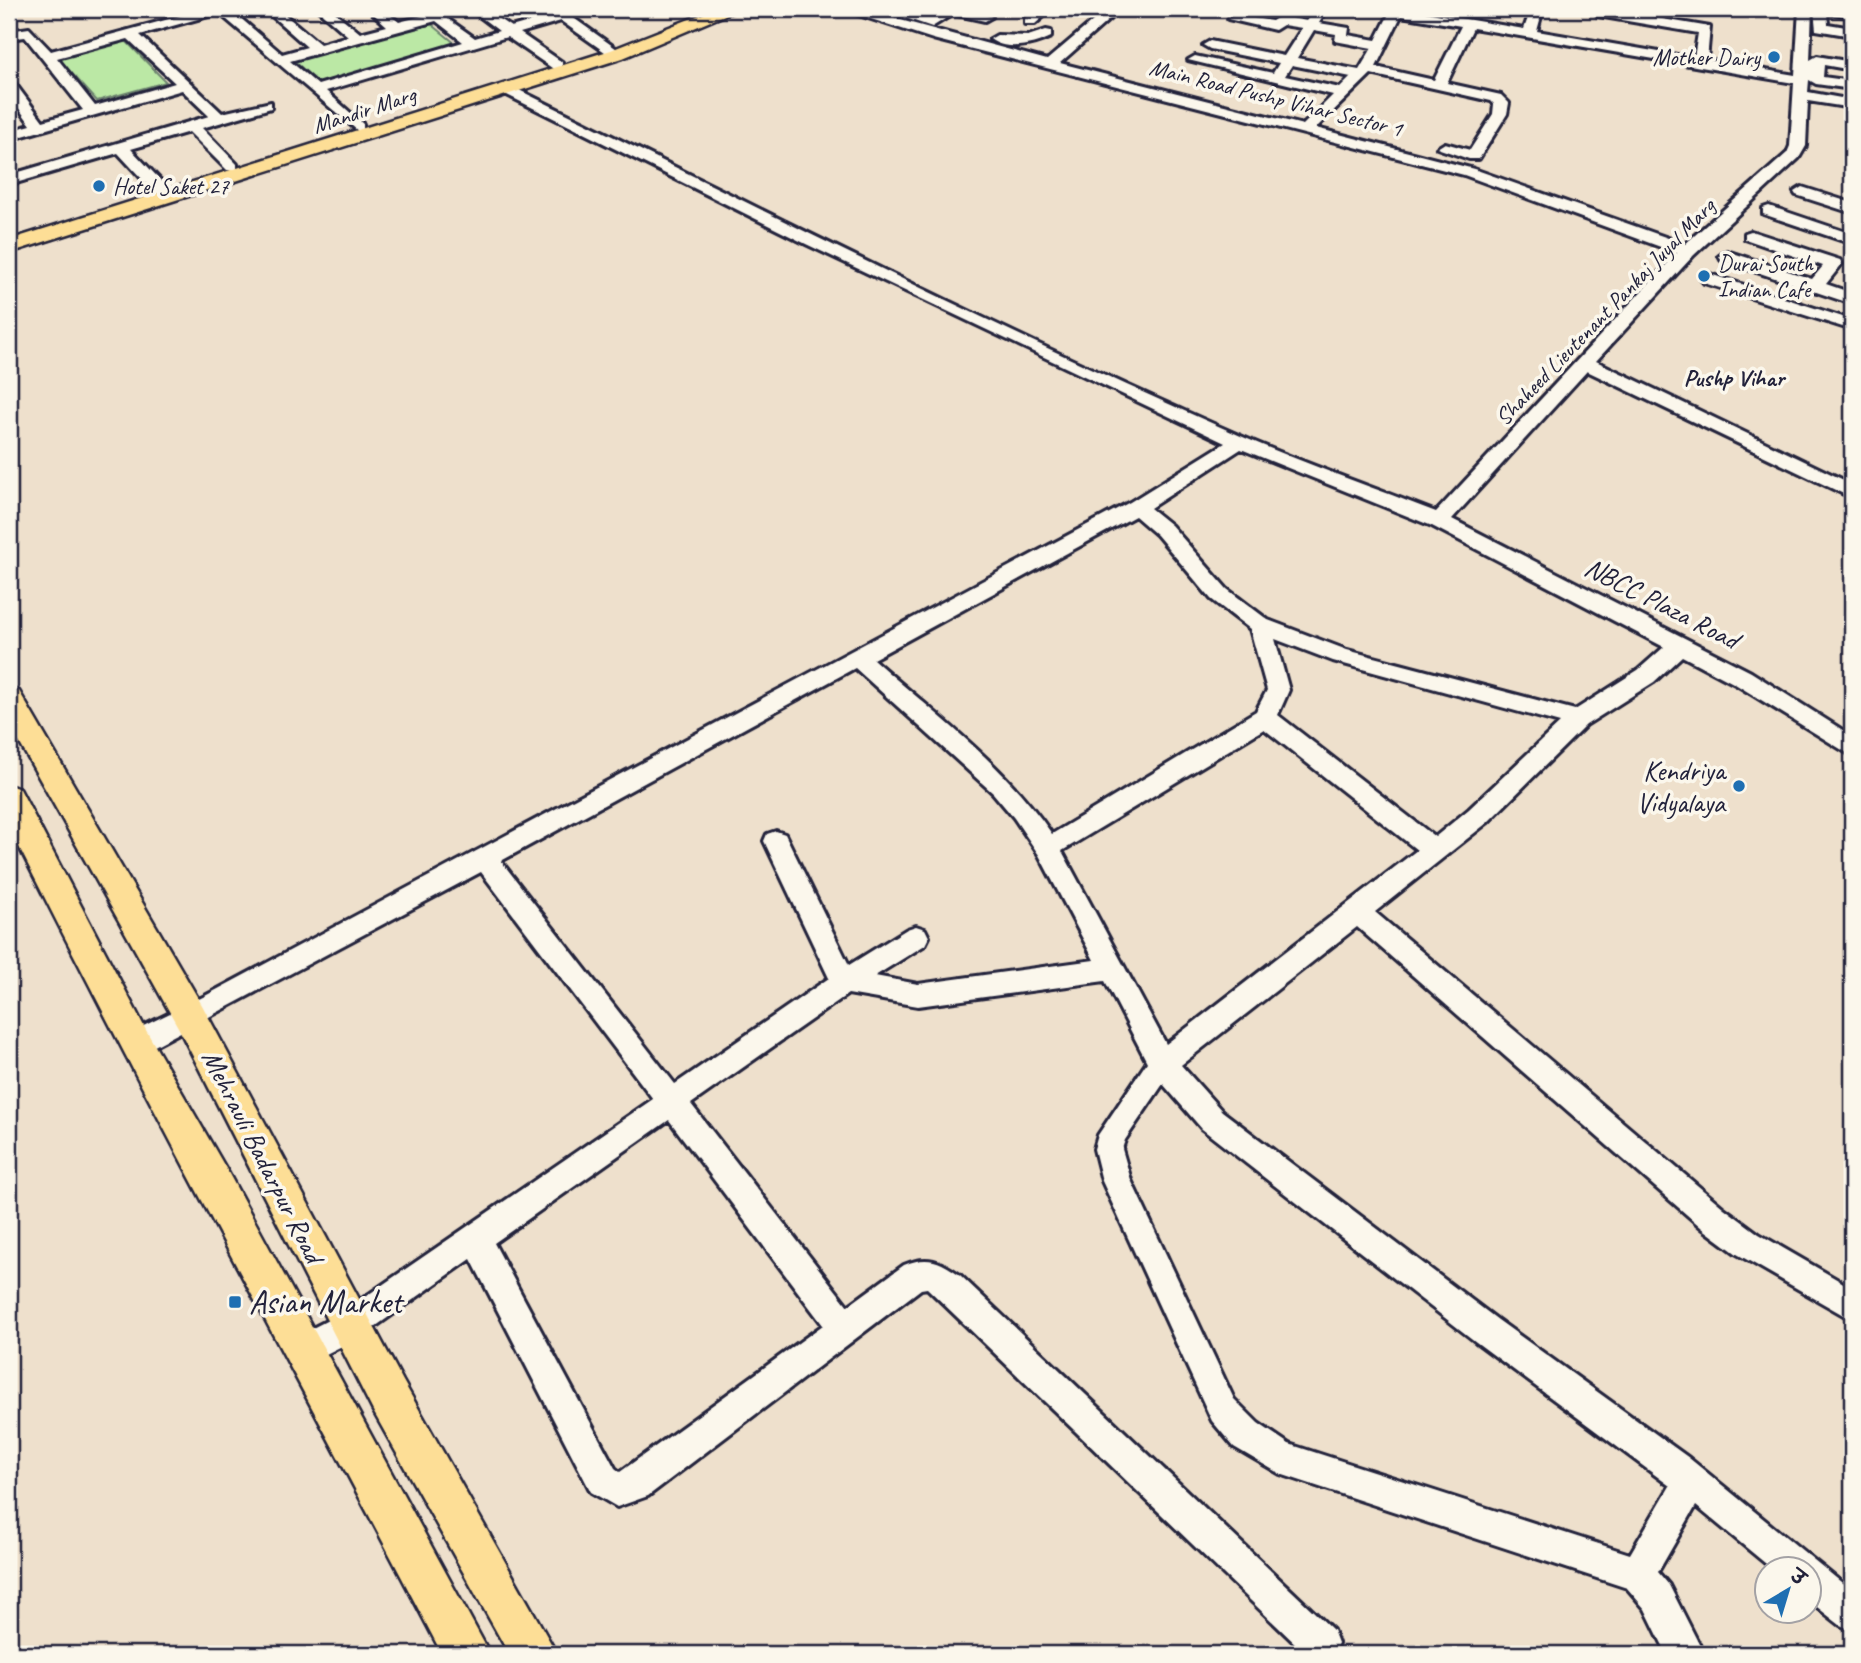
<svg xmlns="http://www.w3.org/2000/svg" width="1861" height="1663" font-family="Caveat,'Playpen Sans Deva',sans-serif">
	<rect width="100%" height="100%" fill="#eee0cc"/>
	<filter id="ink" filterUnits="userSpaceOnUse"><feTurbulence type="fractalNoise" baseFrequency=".0143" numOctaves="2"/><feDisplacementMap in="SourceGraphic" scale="14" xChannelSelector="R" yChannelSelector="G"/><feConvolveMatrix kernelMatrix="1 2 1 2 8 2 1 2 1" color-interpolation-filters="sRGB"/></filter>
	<g filter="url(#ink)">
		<!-- green -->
		<path fill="#bbe8a5" stroke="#6e8570" stroke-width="2" d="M 429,22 L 456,44 L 319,83 L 293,60 Z
			M 125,40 L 166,82 L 97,101 L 58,58 Z"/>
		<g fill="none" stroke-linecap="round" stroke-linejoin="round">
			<defs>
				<path id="minor" d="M 206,9 L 230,9 L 282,54 L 307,47 L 264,9 L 278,9 L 320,44 L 348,36 L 317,9 L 331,9 L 360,33 L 387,26 L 368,9 L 382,9 L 399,22 L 438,12 L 475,38 L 499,31 L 470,9 L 484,9 L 511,27 L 553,15 L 547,9 L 561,9 L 624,54 L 612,57 L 561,21 L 520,33 L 562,62 L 562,68 L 552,68 L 507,37 L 326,91 L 363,124 L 363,130 L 358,131 L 219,13 L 140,35 L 222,113 L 271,102 L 271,108 L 202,128 L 237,164 L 237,170 L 227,170 L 189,132 L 131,149 L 167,187 L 167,193 L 155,193 L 118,153 L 9,185 L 9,175 L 209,116 L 182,90 L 9,140 L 9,131 L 31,125 L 9,95 L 9,81 L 14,82 L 43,121 L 83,110 L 25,37 L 9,39 L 9,31 L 29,28 L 51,51 ZM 436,21 L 463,42 L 318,85 L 290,61 ZM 128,39 L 175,83 L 95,106 L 57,58 Z
					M 840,9 L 860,9 L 1047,60 L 1107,9 L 1121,9 L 1060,63 L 1303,125 L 1333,95 L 1188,60 L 1195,56 L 1273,73 L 1279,63 L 1210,49 L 1203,45 L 1210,41 L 1284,56 L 1302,28 L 1283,25 L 1275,30 L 1228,19 L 1235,15 L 1272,21 L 1280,16 L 1307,21 L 1315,9 L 1328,9 L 1319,23 L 1349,28 L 1348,35 L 1376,40 L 1389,14 L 1379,9 L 1407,9 L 1524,29 L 1531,9 L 1543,9 L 1537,31 L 1694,58 L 1698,33 L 1598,16 L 1596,13 L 1603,9 L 1710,27 L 1707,60 L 1795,75 L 1799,9 L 1812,9 L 1810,60 L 1817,56 L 1852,62 L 1852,70 L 1824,65 L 1823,77 L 1852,81 L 1852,89 L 1816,84 L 1809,80 L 1808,92 L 1852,100 L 1852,108 L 1808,101 L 1806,146 L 1799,158 L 1694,255 L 1596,361 L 1852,484 L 1852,498 L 1587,371 L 1452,519 L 1751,672 L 1852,736 L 1852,756 L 1735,684 L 1682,656 L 1654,682 L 1586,725 L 1487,823 L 1375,912 L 1724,1208 L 1759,1234 L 1852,1288 L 1852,1320 L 1737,1254 L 1702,1228 L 1357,927 L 1181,1065 L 1222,1111 L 1498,1320 L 1689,1458 L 1852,1591 L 1852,1630 L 1840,1625 L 1808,1600 L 1808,1568 L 1771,1568 L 1696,1506 L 1658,1572 L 1669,1585 L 1704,1654 L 1667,1654 L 1645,1609 L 1627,1588 L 1280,1474 L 1234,1447 L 1212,1421 L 1102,1181 L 1094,1149 L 1098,1135 L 1147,1062 L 1105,981 L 918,1006 L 848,994 L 691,1104 L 848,1306 L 904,1265 C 928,1255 940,1261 960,1275 L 1333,1630 L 1338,1643 L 1333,1654 L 1306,1654 L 927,1288 L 921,1289 L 648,1496 L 617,1507 L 591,1492 L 471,1259 L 362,1336 L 302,1366 L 291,1361 L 286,1350 L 291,1339 L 340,1314 L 653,1099 L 481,872 L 145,1051 L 135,1055 L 125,1051 L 121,1043 L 125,1035 L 205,996 L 1130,502 L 1225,443 L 806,244 L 503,93 L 503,87 L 513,87 C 755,206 996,329 1243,437 C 1306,464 1372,487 1436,512 L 1677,253 L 1464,175 L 933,39 ZM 1401,16 L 1461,26 L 1434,80 L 1376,67 ZM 1473,28 L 1794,83 L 1790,146 L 1787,153 L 1685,244 L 1474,169 L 1316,128 L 1371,74 L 1491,101 L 1494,104 L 1493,114 L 1470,150 L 1445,143 L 1437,148 L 1469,159 L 1479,159 L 1507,114 L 1509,103 L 1501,95 L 1447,83 ZM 1314,30 L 1336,34 L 1335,41 L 1372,48 L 1359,70 L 1297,58 ZM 1292,65 L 1351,77 L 1340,88 L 1285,76 ZM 1241,449 L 1432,526 L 1664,647 L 1638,670 L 1575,710 L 1347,650 L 1268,620 L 1227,589 L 1171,525 L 1150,508 ZM 1135,516 L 1157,535 L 1211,599 L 1250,629 L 1267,690 L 1256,711 L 1052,834 C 1005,765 935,714 873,659 ZM 1275,639 L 1333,661 L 1560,723 L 1469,809 L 1435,837 L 1278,715 L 1289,690 ZM 855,668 L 993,793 L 1014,818 L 1039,855 L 1094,960 L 918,984 L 875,976 L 925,945 L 929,937 L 925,929 L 916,926 L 907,929 L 849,965 L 785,834 L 776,831 L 767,834 L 764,841 L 829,978 L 675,1084 L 501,861 ZM 1264,729 L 1417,850 L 1166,1044 L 1062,851 ZM 1163,1084 L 1202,1129 L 1476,1342 L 1670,1486 L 1630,1554 L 1289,1444 L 1258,1423 L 1234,1399 L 1131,1180 L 1122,1149 L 1125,1140 ZM 669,1120 L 823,1325 L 620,1472 L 615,1468 L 494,1243 Z
					M 943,9 L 966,9 L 992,17 L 985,21 L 953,14 L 932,27 L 900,16 L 907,12 L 930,18 Z
					M 1037,9 L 1052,9 L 1035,24 L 1025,24 L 1025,18 Z
					M 1814,9 L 1852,9 L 1852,17 L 1827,13 L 1828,24 L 1852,28 L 1852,36 L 1816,30 Z
					M 1046,30 L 1051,31 L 1051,37 C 1034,45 1006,52 990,39 L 997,35 L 1028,36 Z
					M 1802,187 L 1852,203 L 1852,213 L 1796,195 L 1794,192 Z
					M 1769,206 L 1852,234 L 1852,244 L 1763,214 L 1763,208 Z
					M 1751,231 L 1840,260 L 1842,264 L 1826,284 L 1852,293 L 1852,304 L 1721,260 L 1719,256 L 1727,251 L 1812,279 L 1823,266 L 1745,239 L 1745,233 Z
					M 1710,274 L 1852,320 L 1852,330 L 1704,283 L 1701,279 Z"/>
				<path id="major" d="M 715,9 L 739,9 L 623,58 L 9,253 L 9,240 L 611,50 Z
					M 9,688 L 19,691 L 202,1005 L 403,1381 L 557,1654 L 509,1654 L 373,1411 L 178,1027 L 9,724 Z
					M 9,785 L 20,789 L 147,1032 L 228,1172 L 490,1654 L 442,1654 C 298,1379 148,1105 9,827 Z"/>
			</defs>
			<!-- minor casing -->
			<use href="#minor" stroke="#22223b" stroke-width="6"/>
			<!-- major casing -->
			<use href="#major" stroke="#22223b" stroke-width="5"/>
			<!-- minor -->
			<use href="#minor" fill="#fbf7ec" fill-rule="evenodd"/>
			<!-- major -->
			<use href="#major" fill="#fdde96" fill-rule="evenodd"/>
		</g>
	</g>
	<!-- markers -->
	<g fill="#1f6fb2" stroke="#fbf7ec" stroke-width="2.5">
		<circle cx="1774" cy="57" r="7"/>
		<circle cx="99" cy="186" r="7"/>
		<circle cx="1704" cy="276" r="7"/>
		<circle cx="1739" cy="786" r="7"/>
		<rect x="228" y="1295" width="14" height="14" rx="3.5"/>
	</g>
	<g text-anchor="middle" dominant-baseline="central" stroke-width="7" stroke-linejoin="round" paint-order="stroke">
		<!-- far-poi labels -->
		<g font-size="23" fill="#22223b" stroke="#fbf7ec" text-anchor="start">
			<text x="1760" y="57" text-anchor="end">Mother Dairy</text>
			<text x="113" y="186">Hotel Saket 27</text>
			<text x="1718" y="263">Durai South<tspan x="1718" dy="26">Indian Cafe</tspan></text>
		</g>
		<!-- far-street labels -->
		<g font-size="23" fill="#22223b" stroke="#fbf7ec">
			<text transform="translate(1276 98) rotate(14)">Main Road Pushp Vihar Sector 1</text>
			<text transform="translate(364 110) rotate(-18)">Mandir Marg</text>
			<text transform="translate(1605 312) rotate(-46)">Shaheed Lieutenant Pankaj Juyal Marg</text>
		</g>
		<!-- far-neighbourhood labels -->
		<g font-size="24" font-weight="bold" fill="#22223b" stroke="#fbf7ec">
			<text x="1734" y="378">Pushp Vihar</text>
		</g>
		<!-- street labels -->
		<g font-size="28" fill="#22223b" stroke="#fbf7ec">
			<text transform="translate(1662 603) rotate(27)">NBCC Plaza Road</text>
			<text transform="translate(263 1156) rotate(63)">Mehrauli Badarpur Road</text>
		</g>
		<!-- poi labels -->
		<g font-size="28" fill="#22223b" stroke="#fbf7ec" text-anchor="end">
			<text x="1725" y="770">Kendriya<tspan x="1725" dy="32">Vidyalaya</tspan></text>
		</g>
		<!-- near-poi labels -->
		<g font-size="33" fill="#22223b" stroke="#fbf7ec" text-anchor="start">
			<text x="249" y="1302">Asian Market</text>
		</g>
	</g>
	<!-- margin -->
	<rect width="1861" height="1663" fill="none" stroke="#fbf7ec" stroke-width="35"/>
	<rect x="18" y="18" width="1826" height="1628" fill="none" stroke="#22223b" stroke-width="2.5" filter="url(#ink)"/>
	<!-- north arrow -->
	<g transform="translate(1788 1590) rotate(38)"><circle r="33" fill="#fbf7ec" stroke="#a4a2a5" stroke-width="2"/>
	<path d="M0-5L12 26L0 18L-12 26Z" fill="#1f6fb2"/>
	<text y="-10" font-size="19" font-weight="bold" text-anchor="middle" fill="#22223b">उ</text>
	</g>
</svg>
